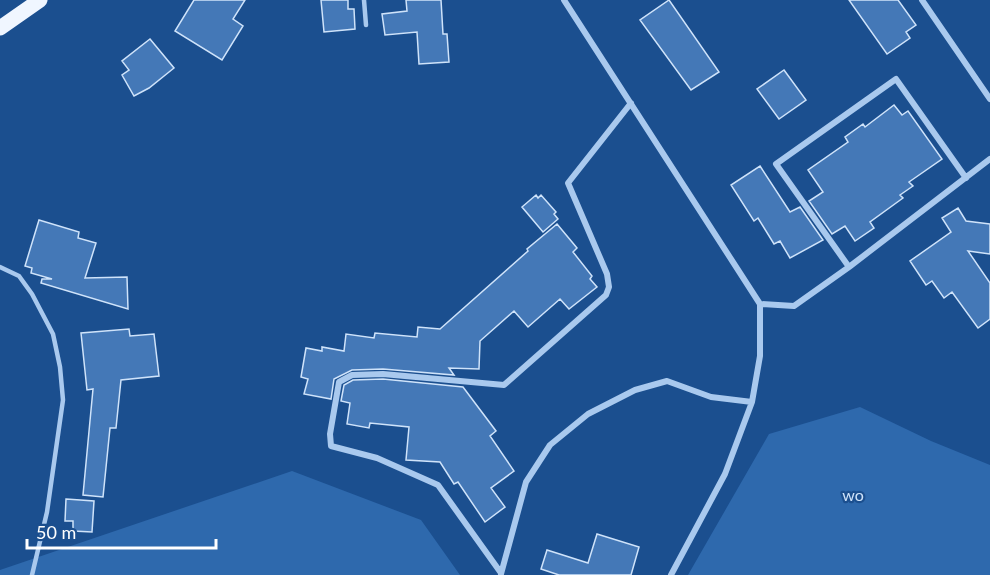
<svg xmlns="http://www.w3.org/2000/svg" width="990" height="575" font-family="Lato,sans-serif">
	<rect width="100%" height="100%" fill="#1b4f8f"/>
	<!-- green -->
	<path fill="#2e69ad" d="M 860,407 L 931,441 L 990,465 L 990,575 L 688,575 L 769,434 Z
		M 292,471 L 421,520 L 460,575 L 0,575 L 0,570 Z"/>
	<!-- building -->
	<path fill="#4478b7" stroke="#cfe3fa" stroke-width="1.5" d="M 194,0 L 245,0 L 233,19 L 243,26 L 222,60 L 175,31 Z
		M 321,0 L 348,0 L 348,9 L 354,9 L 355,29 L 324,32 Z
		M 406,0 L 441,0 L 443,34 L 447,34 L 449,62 L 419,64 L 417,32 L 385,35 L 382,14 L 407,11 Z
		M 669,0 L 719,72 L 691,90 L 640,20 Z
		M 849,0 L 898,0 L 916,25 L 906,32 L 910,38 L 887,54 Z
		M 150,39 L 174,68 L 149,88 L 134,96 L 122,75 L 129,70 L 122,61 Z
		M 784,70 L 806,100 L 779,119 L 757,89 Z
		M 894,105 L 902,115 L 908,111 L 942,159 L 909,182 L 913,186 L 900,195 L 903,198 L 870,222 L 874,228 L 855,241 L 845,226 L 832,234 L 809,201 L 823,192 L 808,170 L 848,142 L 845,137 L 863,124 L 865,127 Z
		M 760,166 L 790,212 L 800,207 L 823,240 L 790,258 L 780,241 L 774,244 L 758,218 L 754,221 L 731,185 Z
		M 536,195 L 538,198 L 541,195 L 556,212 L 554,214 L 558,219 L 543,232 L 522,207 Z
		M 958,208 L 966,221 L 990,224 L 990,254 L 968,251 L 990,283 L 990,319 L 978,328 L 952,292 L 944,298 L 932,281 L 926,285 L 910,261 L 951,232 L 942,218 Z
		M 39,220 L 79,232 L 78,238 L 96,243 L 85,278 L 127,277 L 128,309 L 41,283 L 42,279 L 52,279 L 31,273 L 32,268 L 25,266 Z
		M 557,224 L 577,248 L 573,252 L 592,276 L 590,279 L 597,287 L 569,309 L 560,299 L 528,327 L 514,311 L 480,341 L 479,369 L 449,368 L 454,375 L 383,369 L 352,370 L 334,379 L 331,399 L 304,394 L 308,379 L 301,377 L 306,348 L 322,351 L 322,347 L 344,351 L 346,334 L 374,338 L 375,333 L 417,337 L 418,327 L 440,329 L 528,251 L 527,249 Z
		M 129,329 L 130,336 L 154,334 L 159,376 L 121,380 L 116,428 L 110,428 L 103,497 L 83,495 L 93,389 L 87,390 L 81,333 Z
		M 383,379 L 463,387 L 496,431 L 490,436 L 514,471 L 491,488 L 505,507 L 485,522 L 458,482 L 454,484 L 440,462 L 406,460 L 409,427 L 370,423 L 369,428 L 347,424 L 350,403 L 341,401 L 344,385 L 353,380 Z
		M 66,499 L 94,501 L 92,532 L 73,531 L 73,521 L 65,521 Z
		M 597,534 L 639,547 L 631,575 L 559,575 L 541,569 L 547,550 L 588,563 Z"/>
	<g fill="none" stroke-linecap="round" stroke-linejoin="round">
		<!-- lane -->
		<path stroke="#a9c9ee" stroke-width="4.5" d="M 364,0 L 366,25
			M 0,267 L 19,276 L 32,294 L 53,334 L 60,367 L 63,400 L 47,512 L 32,575"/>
		<!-- street -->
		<path stroke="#a9c9ee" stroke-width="6" d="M 564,0 L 760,304 L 760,356 L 752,402 L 725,474 L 671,575
			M 922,0 L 990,99
			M 849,267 L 776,164 L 896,79 L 966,178
			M 760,304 L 794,306 L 849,267 L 990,159
			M 501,573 L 438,485 L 377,458 L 331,446 L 330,434 L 339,382 L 352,375 L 383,374 L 504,385 L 606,295 L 609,287 L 607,274 L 568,183 L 631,103
			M 501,574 L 526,482 L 550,445 L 588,414 L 635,390 L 667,381 L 711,397 L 752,402"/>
		<!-- primary -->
		<path stroke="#f0f6ff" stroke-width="15" d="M 0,28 L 40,0"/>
	</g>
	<g text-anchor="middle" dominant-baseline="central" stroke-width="4.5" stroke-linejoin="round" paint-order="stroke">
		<!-- park labels -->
		<g font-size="16" fill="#cfe3fa" stroke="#1b4f8f">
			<text x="853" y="494">wo</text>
		</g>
	</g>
	<!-- scale -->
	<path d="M27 539v9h189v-9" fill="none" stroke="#ffffff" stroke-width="3"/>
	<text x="36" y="539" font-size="18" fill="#ffffff" stroke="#1b4f8f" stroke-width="4.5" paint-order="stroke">50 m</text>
</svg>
